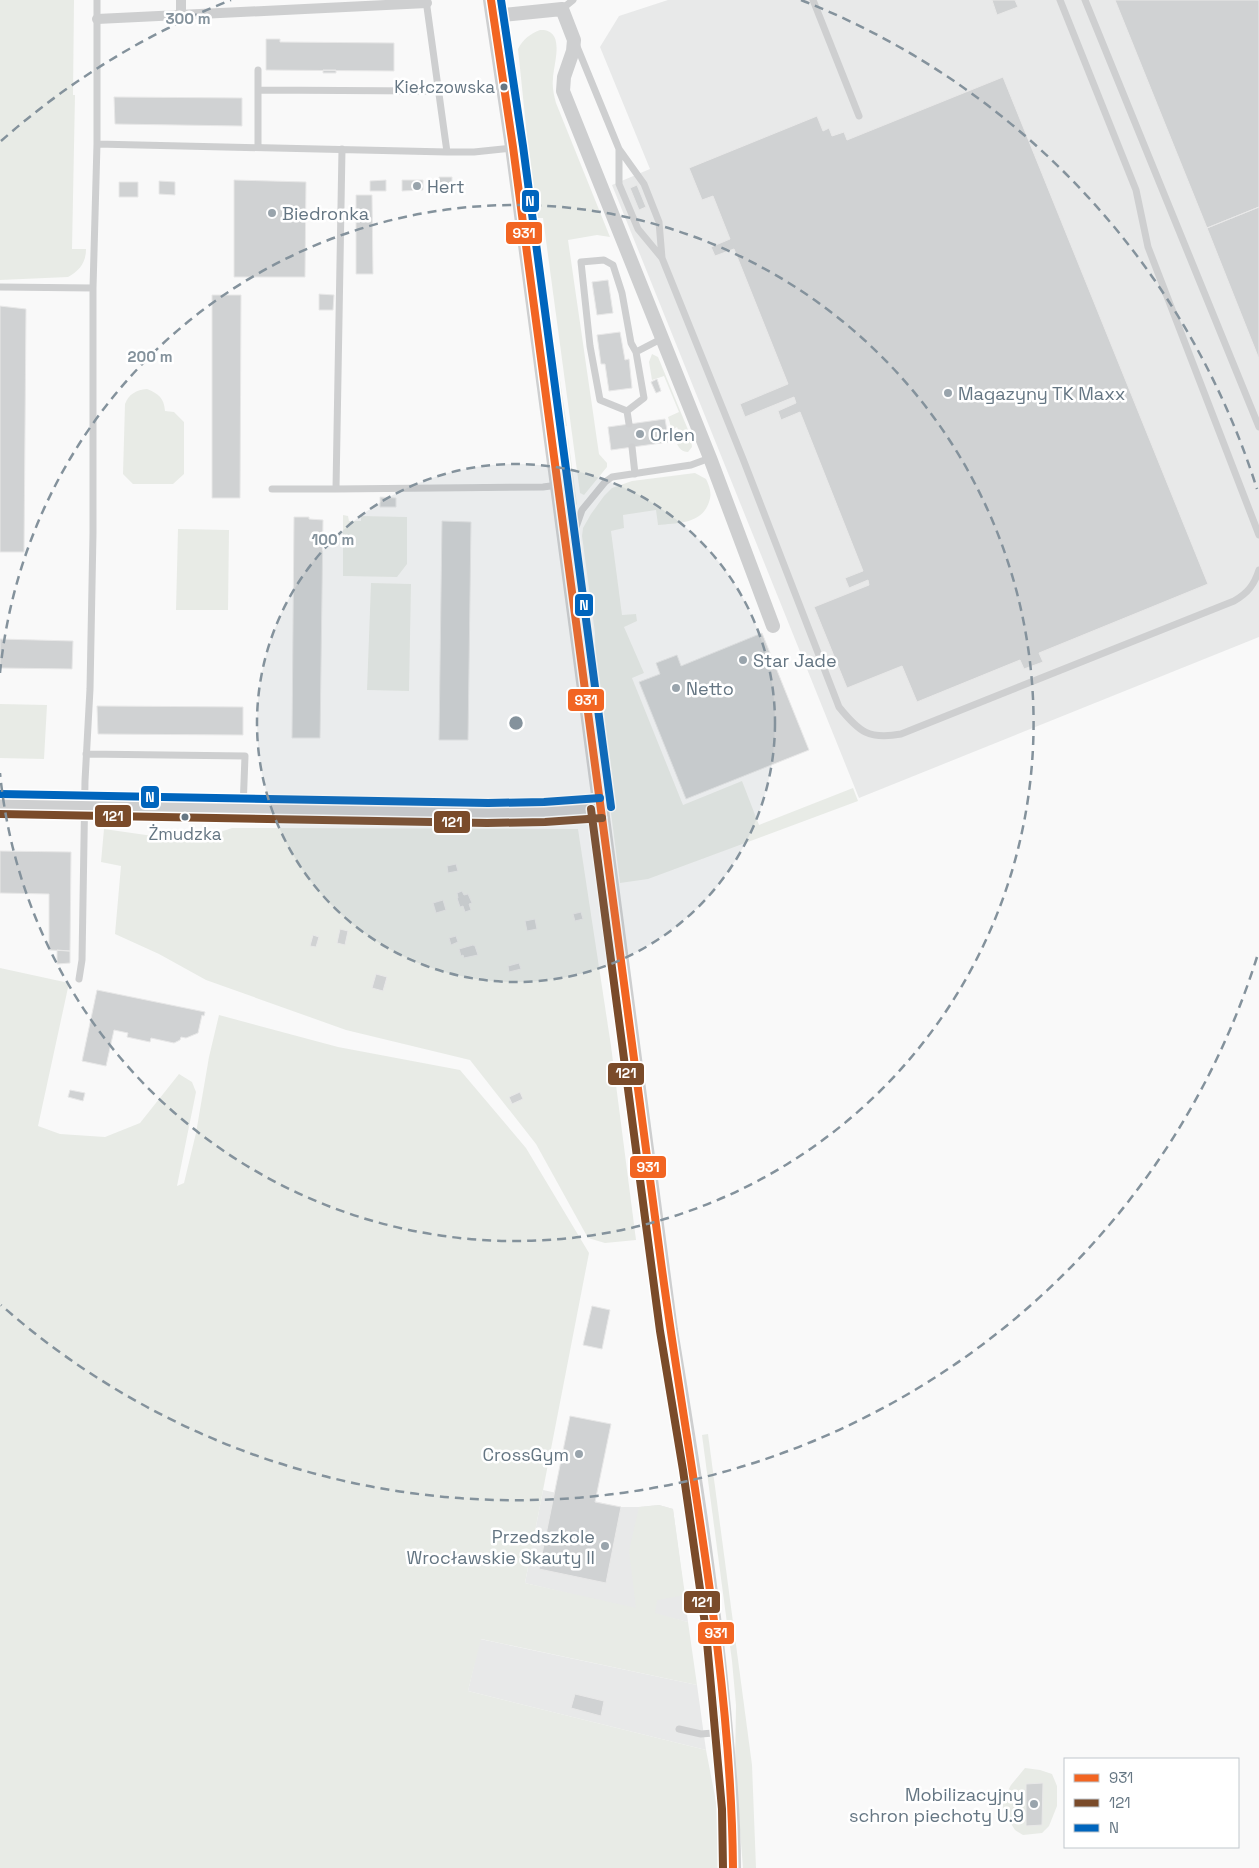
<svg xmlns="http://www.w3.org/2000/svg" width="1259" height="1868" font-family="'Space Grotesk',sans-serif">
	<rect width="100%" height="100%" fill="#f9f9f9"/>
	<!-- built -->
	<path fill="#e8e9e9" d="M 668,0 L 1259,0 L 1259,637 L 859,798 L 612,185 L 650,169 L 600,47 L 619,16 Z
		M 543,1490 L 621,1507 L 639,1507 L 659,1505 L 673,1509 L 688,1622 L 525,1583 Z
		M 480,1639 L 697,1685 L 706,1750 L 468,1691 Z"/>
	<!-- green -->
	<path fill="#e8ebe6" d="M 0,0 L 74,0 L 73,95 L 75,95 L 72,249 L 86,249 C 86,263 79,271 68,277 L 0,280 Z
		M 540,30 C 567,29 553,65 553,79 C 552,88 554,95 556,103 L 610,237 L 597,235 L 568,240 L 599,454 L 607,463 L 607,467 L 584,495 L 580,493 L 543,218 L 537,218 L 530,194 L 526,126 L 518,49 C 523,39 530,34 540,30 Z
		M 553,335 L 567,426 L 560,427 L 552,369 Z
		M 652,354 L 658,357 L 691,437 L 692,447 L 688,452 C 682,452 679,448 677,444 L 683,441 L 677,427 L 672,430 L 668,417 L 679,412 L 664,376 L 652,380 L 649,362 Z
		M 147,389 C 159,394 164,398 165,411 L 174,412 L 184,422 L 184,474 L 173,484 L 133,484 L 123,474 L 125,404 C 129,394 136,390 147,389 Z
		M 564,436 L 568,438 L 577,504 L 571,512 L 559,437 Z
		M 695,473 L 706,479 C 710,487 712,494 709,502 C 702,524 678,523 658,525 L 656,510 L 623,515 L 624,528 L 611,531 L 622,615 L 636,614 L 637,621 L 624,627 L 644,673 L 632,678 L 683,805 L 742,781 L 759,825 L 853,788 L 858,801 L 648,879 L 620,883 L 596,696 L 595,633 L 582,536 L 583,528 L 591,514 L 604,496 L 612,488 L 632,481 Z
		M 343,515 L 348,516 L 349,521 L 361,521 L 361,516 L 407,517 L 407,564 L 397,577 L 343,576 Z
		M 178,529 L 229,530 L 228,610 L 176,610 Z
		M 371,583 L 411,584 L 409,691 L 367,690 Z
		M 0,704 L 47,705 L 44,759 L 0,758 Z
		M 232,828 L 578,829 L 611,1046 L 636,1240 L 605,1243 L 588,1238 L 536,1144 L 470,1060 L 346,1030 L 206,980 L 159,954 L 115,934 L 121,866 L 101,862 L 104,829 L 160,837 L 200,839 Z
		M 0,968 L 69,983 L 38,1126 L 60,1134 L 105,1137 L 140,1123 L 179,1074 L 192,1082 L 196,1092 L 177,1186 L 184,1183 L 196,1133 L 209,1057 L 219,1015 L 338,1047 L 460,1070 L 526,1148 L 589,1253 L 525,1583 L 636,1608 L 629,1551 L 639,1507 L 659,1505 L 673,1509 L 685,1595 L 657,1600 L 655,1613 L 688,1622 L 697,1685 L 481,1639 L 468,1691 L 706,1750 L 723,1838 L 722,1868 L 0,1868 Z
		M 708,1434 L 752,1765 L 756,1868 L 743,1868 L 735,1766 L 736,1705 L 732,1661 L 702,1435 Z
		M 1025,1768 L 1040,1770 L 1052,1774 L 1057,1786 L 1057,1806 L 1049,1826 L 1042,1833 L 1023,1835 L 1015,1830 L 1008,1819 L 1003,1807 L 1003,1800 L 1011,1785 Z"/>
	<!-- building -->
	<path fill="#d0d2d3" stroke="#e8e8e8" d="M 992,0 L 1015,0 L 1018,7 L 997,15 Z
		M 1115,0 L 1259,0 L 1259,207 L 1207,228 Z
		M 266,39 L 280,39 L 280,42 L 394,43 L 394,71 L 266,70 Z
		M 323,70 L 336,70 L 336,73 L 323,73 Z
		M 1003,77 L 1208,584 L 1039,653 L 1043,662 L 1024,669 L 1020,660 L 917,702 L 902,666 L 847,688 L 814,607 L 869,585 L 868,580 L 849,588 L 845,578 L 863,571 L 800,412 L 781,420 L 778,411 L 796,403 L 794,397 L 745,417 L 740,404 L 788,384 L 734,249 L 715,256 L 711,247 L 730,239 L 713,196 L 702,200 L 689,168 L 817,116 L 823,131 L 829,128 L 832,136 L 844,132 L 847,140 Z
		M 114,97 L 242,98 L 242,126 L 115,124 Z
		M 439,177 L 452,177 L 452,189 L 439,189 Z
		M 234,180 L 306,182 L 305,277 L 234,277 Z
		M 386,180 L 386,191 L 370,191 L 370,181 Z
		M 402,180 L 423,180 L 423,190 L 402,191 Z
		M 159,181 L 175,182 L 175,195 L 159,194 Z
		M 119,182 L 138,182 L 138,197 L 119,197 Z
		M 637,185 L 646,207 L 639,210 L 630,188 Z
		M 356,195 L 372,195 L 373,274 L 356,274 Z
		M 1259,207 L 1259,359 L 1207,228 Z
		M 608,280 L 613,313 L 597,315 L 592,282 Z
		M 319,294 L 334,295 L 333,310 L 319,310 Z
		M 212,295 L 241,295 L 240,498 L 212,498 Z
		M 0,306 L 26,309 L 24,552 L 0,552 Z
		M 620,332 L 625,360 L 629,359 L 632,388 L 609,391 L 605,364 L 601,364 L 597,335 Z
		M 657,379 L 661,391 L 656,393 L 651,382 Z
		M 665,419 L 669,442 L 611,450 L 608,427 Z
		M 380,497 L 396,498 L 396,507 L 380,507 Z
		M 294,517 L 309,517 L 309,519 L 323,520 L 320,738 L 292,738 Z
		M 442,521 L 471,522 L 468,740 L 439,740 Z
		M 762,633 L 809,750 L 686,799 L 639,682 L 660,674 L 656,663 L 677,655 L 681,666 Z
		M 0,639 L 73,641 L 72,669 L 0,668 Z
		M 97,706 L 243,707 L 243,735 L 98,734 Z
		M 0,851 L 71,852 L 70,951 L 49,950 L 49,894 L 0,893 Z
		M 456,864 L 458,871 L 448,873 L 447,866 Z
		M 462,891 L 464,895 L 468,894 L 472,903 L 469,904 L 471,910 L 465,912 L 463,906 L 460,907 L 457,898 L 458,898 L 457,893 Z
		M 443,900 L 446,910 L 436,913 L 433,903 Z
		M 581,912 L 583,919 L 575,921 L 573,914 Z
		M 535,919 L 537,929 L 527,931 L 525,921 Z
		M 340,929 L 348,931 L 345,945 L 337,943 Z
		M 313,935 L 319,937 L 316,947 L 310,946 Z
		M 456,936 L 458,942 L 451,945 L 449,938 Z
		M 473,945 L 475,946 L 478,955 L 464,958 L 463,955 L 461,956 L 459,949 Z
		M 57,950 L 70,951 L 70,963 L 57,964 Z
		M 519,963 L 521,969 L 509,972 L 508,966 Z
		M 376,974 L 387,977 L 383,991 L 372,988 Z
		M 97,990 L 205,1012 L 204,1016 L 202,1015 L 198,1033 L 186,1038 L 181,1037 L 180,1040 L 174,1043 L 151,1038 L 150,1042 L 127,1037 L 128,1033 L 114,1030 L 106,1066 L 82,1061 Z
		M 70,1090 L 85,1093 L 83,1101 L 68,1097 Z
		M 520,1092 L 523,1099 L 512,1104 L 509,1097 Z
		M 592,1306 L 610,1310 L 602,1349 L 583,1345 Z
		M 570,1416 L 611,1424 L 595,1502 L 621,1507 L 606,1583 L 539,1569 Z
		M 575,1694 L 604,1701 L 601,1716 L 571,1708 Z
		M 1043,1783 L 1042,1825 L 1026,1826 L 1026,1784 Z"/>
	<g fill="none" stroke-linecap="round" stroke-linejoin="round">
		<!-- service -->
		<path stroke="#cecfd0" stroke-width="7" d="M 97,0 L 97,144
			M 426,0 L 447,152
			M 813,0 L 859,116
			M 1060,0 L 1136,190 L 1148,247 L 1259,535
			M 1085,0 L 1259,427
			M 562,9 L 573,0
			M 576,44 L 619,149 L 644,184 L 659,222 L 662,258 L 743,459 L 839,707 C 859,732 869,740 901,734 L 1234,601 C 1248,593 1254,585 1259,570
			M 258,70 L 258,90
			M 258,147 L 258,90 L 425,91 L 439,89
			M 342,149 L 336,489 L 543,487 L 558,485
			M 619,150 L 619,184 L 638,229 L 662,258
			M 0,287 L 93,288 L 97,144 L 447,152 L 474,152 L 512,148
			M 627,411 L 600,400 L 590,346 L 581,262 L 604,260 L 613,265 L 622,293 L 631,343 L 636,352
			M 629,424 L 627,411 L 644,398 L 636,352 L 661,339
			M 632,447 L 635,474
			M 272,489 L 336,489
			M 570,544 L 582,510 L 605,482 L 612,477 L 691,465 L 710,458
			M 86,754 L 245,756 L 243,809
			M 79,979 L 82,960 L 85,781 L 90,689 L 93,533 L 93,288
			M 679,1729 L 701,1734 L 725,1732"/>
		<!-- pedestrian -->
		<path stroke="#cecfd0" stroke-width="10" d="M 181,15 L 181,0
			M 97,19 L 427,3"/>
		<!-- minor -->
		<path stroke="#cecfd0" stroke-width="14" d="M 493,16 L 562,9 L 574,40 L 573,51 L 564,77 L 563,91 L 710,458 L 773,626"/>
		<!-- tertiary -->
		<path stroke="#cecfd0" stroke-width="16" d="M 491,0 L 513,147 L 670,1330 C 691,1456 711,1582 723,1709 C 728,1762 733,1815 733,1868
			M 0,804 C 125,807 249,809 374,810 C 449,811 526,817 601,808"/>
		<defs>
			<path id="bus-1" d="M 491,0 L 513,147 C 562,519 612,891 661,1262 C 688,1464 731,1664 733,1868"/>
			<path id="bus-2" d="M 591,809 L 660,1331 L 683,1470 L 706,1631 L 722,1809 L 723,1868
				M 0,814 L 487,823 L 545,822 L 602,818"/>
			<path id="bus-3" d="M 501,0 L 523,146 L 611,807
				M 0,794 L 488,803 L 544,802 L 600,798"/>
		</defs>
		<!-- bus-1 casing -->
		<use href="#bus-1" stroke="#fff" stroke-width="11"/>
		<!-- bus-2 casing -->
		<use href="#bus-2" stroke="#fff" stroke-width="11"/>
		<!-- bus-3 casing -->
		<use href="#bus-3" stroke="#fff" stroke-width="11"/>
		<!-- bus-1 -->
		<use href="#bus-1" stroke="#f26522" stroke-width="8"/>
		<!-- bus-2 -->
		<use href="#bus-2" stroke="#7a4b2a" stroke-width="8"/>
		<!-- bus-3 -->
		<use href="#bus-3" stroke="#0065bd" stroke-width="8"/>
	</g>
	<!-- distance rings -->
	<circle cx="516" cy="723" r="259" fill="#84929c" fill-opacity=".12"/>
	<g fill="none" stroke="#84929c" stroke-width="2.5" stroke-dasharray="9 6">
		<circle cx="516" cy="723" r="259"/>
		<path d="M0 673A518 518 0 1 1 0 773"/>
		<path d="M1257 957A777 777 0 0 1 1 1305M1 141A777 777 0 0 1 231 0M801 0A777 777 0 0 1 1257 489"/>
	</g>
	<!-- markers -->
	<g fill="#657683" stroke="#fff" stroke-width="2">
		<circle cx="504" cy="87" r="4.5"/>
		<circle cx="185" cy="817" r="4.5"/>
	</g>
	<g fill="#99a4ac" stroke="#fff" stroke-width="2">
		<circle cx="417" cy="186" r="5"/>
		<circle cx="272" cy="213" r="5"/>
		<circle cx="948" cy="393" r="5"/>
		<circle cx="640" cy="434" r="5"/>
		<circle cx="743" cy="660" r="5"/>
		<circle cx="676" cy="688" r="5"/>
		<circle cx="579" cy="1454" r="5"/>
		<circle cx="605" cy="1546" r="5"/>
		<circle cx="1034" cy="1804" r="5"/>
	</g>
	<g text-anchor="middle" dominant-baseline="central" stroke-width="5" stroke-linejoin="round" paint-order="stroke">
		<!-- bus labels -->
		<g font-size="17" fill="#657683" stroke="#fff" text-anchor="end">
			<text x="495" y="87">Kiełczowska</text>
			<text x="185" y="834" text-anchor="middle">Żmudzka</text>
		</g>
		<!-- poi labels -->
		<g font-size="18" fill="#657683" stroke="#fff" text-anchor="start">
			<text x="427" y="186">Hert</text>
			<text x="282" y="213">Biedronka</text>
			<text x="958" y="393">Magazyny TK Maxx</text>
			<text x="650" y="434">Orlen</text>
			<text x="753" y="660">Star Jade</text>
			<text x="686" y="688">Netto</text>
			<text x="569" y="1454" text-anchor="end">CrossGym</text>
			<text x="595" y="1536" text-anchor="end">Przedszkole<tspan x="595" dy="21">Wrocławskie Skauty II</tspan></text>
			<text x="1024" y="1794" text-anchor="end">Mobilizacyjny<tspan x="1024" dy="21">schron piechoty U.9</tspan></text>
		</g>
	</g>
	<circle cx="516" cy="723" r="8" fill="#84929c" stroke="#fff" stroke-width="2.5"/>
	<g font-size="15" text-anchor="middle" font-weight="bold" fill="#84929c" stroke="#fff" stroke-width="5" stroke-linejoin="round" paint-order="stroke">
		<text x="188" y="24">300 m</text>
		<text x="150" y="362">200 m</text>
		<text x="333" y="545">100 m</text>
	</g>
	<g stroke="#fff" stroke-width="2">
		<rect x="521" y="189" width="19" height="24" rx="5" fill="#0065bd"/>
		<rect x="505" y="221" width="38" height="24" rx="5" fill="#f26522"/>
		<rect x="574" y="593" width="20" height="24" rx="5" fill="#0065bd"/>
		<rect x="567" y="688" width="38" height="24" rx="5" fill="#f26522"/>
		<rect x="140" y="785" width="20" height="24" rx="5" fill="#0065bd"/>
		<rect x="94" y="804" width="38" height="24" rx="5" fill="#7a4b2a"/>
		<rect x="433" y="810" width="38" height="24" rx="5" fill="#7a4b2a"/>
		<rect x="607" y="1062" width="38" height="24" rx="5" fill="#7a4b2a"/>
		<rect x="629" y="1155" width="38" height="24" rx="5" fill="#f26522"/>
		<rect x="683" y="1590" width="38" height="24" rx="5" fill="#7a4b2a"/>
		<rect x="697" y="1621" width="38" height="24" rx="5" fill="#f26522"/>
	</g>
	<g font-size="14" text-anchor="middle" font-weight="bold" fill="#fff">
		<text x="530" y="206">N</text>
		<text x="524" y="238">931</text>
		<text x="584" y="610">N</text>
		<text x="586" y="705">931</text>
		<text x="150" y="802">N</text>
		<text x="113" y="821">121</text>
		<text x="452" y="827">121</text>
		<text x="626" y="1078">121</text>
		<text x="648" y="1172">931</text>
		<text x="702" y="1607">121</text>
		<text x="716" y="1638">931</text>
	</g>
	<!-- legend -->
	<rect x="1064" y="1758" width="175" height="90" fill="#ffffff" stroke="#c1c8cd"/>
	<rect x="1074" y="1774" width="25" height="8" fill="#f26522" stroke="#c1c8cd"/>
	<text x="1109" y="1783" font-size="15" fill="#657683">931</text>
	<rect x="1074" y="1799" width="25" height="8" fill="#7a4b2a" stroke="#c1c8cd"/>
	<text x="1109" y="1808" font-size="15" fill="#657683">121</text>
	<rect x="1074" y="1824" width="25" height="8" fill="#0065bd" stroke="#c1c8cd"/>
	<text x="1109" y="1833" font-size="15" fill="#657683">N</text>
</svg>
